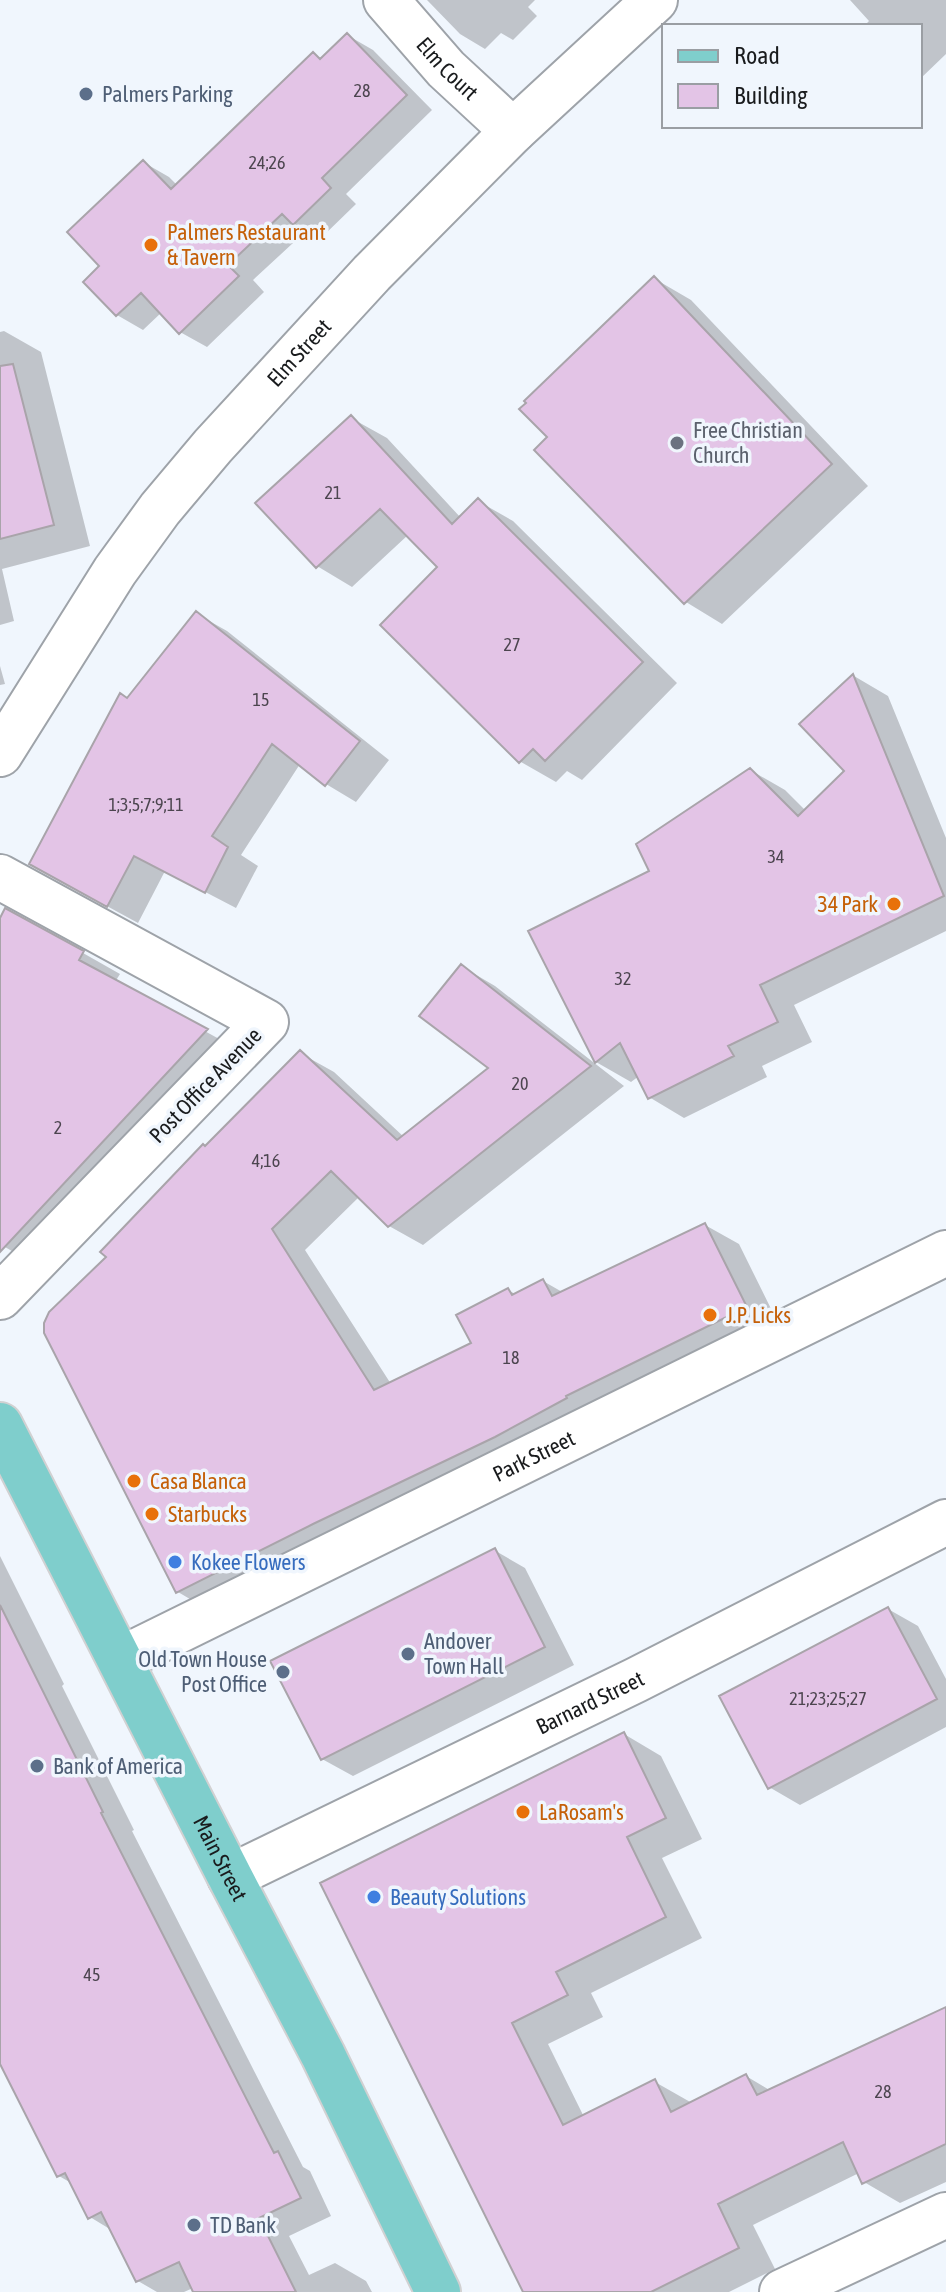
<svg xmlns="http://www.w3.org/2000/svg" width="946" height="2292" font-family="'Asap Condensed',sans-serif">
	<rect width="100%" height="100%" fill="#f0f6fd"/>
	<!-- shadow -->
	<path fill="#0003" d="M 427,0 L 535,0 L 528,7 L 537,16 L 513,40 L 501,33 L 485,49 L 460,34 Z
		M 850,0 L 946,0 L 946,54 L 920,79 L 920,26 L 864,26 L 869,21 Z
		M 347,35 L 373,50 L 432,110 L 346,194 L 356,204 L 320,239 L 306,231 L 253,280 L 264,292 L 207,347 L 180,332 L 162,312 L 143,330 L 117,315 L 102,266 L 143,162 L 169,177 L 178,186 L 313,55 L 322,60 Z
		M 655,279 L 691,300 L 868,486 L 722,624 L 686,602 L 549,437 Z
		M 4,331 L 41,352 L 90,546 L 2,569 L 14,621 L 0,625 L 0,332 Z
		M 351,418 L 387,438 L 461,518 L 478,501 L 513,521 L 677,683 L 582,780 L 567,771 L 556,782 L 521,762 L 383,625 L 440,567 L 408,535 L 352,587 L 317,566 Z
		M 197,614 L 227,631 L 389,760 L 356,802 L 326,784 L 300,764 L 241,855 L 258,866 L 236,908 L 165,871 L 138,923 L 61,881 L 128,700 Z
		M 0,666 L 5,684 L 0,685 Z
		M 854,676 L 888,696 L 946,838 L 946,931 L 794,1005 L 812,1042 L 762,1066 L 767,1077 L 684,1118 L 649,1097 L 639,1076 L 631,1082 L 596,1062 L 652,872 L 750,770 L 785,790 L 806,811 L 847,771 Z
		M 0,921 L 83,953 L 120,974 L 115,982 L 243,1052 L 41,1268 L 5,1247 L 0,1210 Z
		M 461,966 L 495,986 L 624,1086 L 423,1245 L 389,1226 L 360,1196 L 305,1250 L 391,1384 L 473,1344 L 508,1290 L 517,1295 L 543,1281 L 564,1293 L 705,1225 L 739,1244 L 780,1327 L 212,1612 L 178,1592 L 109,1257 L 205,1148 L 300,1053 L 334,1072 L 404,1137 L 491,1068 Z
		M 494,1550 L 525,1568 L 574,1665 L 353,1776 L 322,1759 Z
		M 0,1556 L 64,1684 L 62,1686 L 134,1830 L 132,1831 L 303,2167 L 310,2171 L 331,2216 L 289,2236 L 309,2275 L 335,2263 L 366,2281 L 372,2292 L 196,2292 L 193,2288 L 184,2292 L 157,2292 L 138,2281 L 113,2231 L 90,2217 L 73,2184 L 59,2176 L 0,2059 Z
		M 888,1609 L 918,1626 L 946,1679 L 946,1727 L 800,1805 L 769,1787 Z
		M 624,1734 L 661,1756 L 702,1839 L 662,1858 L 702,1938 L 591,1993 L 603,2017 L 548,2044 L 584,2117 L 655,2082 L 692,2103 L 746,2076 L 771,2091 L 946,2010 L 946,2182 L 900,2203 L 864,2182 L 859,2173 L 753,2225 L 775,2269 L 729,2292 L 525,2292 L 323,1884 Z"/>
	<!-- building -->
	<path fill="#e3c4e6" stroke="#a9a4aa" stroke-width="2" d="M 347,33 L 407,95 L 322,178 L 331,188 L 293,225 L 282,214 L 228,265 L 239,276 L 179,334 L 141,293 L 116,316 L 83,282 L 99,266 L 67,232 L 143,160 L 171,189 L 313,52 L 320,59 Z
		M 654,276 L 832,464 L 684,604 L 534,450 L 547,437 L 519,409 L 526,403 L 524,401 Z
		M 13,364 L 54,525 L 0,539 L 0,366 Z
		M 351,415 L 452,524 L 478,498 L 643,662 L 545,761 L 533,749 L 519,763 L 380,625 L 437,567 L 380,509 L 316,568 L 255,503 Z
		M 196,611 L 360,741 L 325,786 L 272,744 L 212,836 L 228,847 L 205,893 L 134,856 L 107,907 L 29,864 L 120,693 L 127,698 Z
		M 853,674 L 944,896 L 760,985 L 778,1022 L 728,1046 L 734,1056 L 648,1099 L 620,1043 L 595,1063 L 528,931 L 649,871 L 636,844 L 750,768 L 798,816 L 844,771 L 799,724 Z
		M 5,908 L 84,951 L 79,960 L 208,1029 L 0,1252 L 0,918 Z
		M 461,964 L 591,1066 L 388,1227 L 331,1171 L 272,1229 L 374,1390 L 471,1343 L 456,1315 L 508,1288 L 512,1295 L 543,1279 L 552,1296 L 705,1223 L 747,1307 L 566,1396 L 567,1398 L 495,1437 L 313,1524 L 176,1593 L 44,1333 L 44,1323 L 49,1312 L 106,1257 L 100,1252 L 203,1144 L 205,1146 L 300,1050 L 397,1140 L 488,1068 L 419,1016 Z
		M 495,1548 L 545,1647 L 321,1760 L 270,1661 Z
		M 0,1605 L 103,1812 L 101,1813 L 274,2153 L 278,2151 L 301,2198 L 259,2218 L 296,2292 L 193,2292 L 179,2262 L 136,2282 L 101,2212 L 88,2219 L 65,2173 L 57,2177 L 0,2064 Z
		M 888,1607 L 937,1699 L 768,1789 L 719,1696 Z
		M 624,1732 L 666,1818 L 627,1837 L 666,1917 L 556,1972 L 568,1995 L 512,2023 L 563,2125 L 655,2079 L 671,2112 L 746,2074 L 757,2095 L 946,2007 L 946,2144 L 862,2184 L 843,2142 L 718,2204 L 739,2248 L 651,2292 L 523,2292 L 320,1883 Z"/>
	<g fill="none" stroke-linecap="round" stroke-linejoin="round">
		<defs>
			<g id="street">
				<path id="s1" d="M 386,0 L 446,69 L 513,131"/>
				<path d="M 0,877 L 266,1022 L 0,1297"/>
				<path id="s2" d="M 121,1659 L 946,1253"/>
				<path id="s3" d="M 230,1877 L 636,1680 L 946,1522"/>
			</g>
			<g id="secondary">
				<path id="s4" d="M 0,754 L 115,571 L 160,509 L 213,446 L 372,273 L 513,131 L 655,0"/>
				<path d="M 782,2292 L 946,2215"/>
			</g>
			<g id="primary">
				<path id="s5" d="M 0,1425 L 230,1877 L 323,2055 L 438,2292"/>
			</g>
		</defs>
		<!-- street casing -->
		<use href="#street" stroke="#9ea3a9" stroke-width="48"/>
		<!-- secondary casing -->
		<use href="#secondary" stroke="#9ea3a9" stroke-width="48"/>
		<!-- primary casing -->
		<use href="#primary" stroke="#d1d1d2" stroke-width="48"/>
		<!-- street -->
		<use href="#street" stroke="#fff" stroke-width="44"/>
		<!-- secondary -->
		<use href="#secondary" stroke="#fff" stroke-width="44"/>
		<!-- primary -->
		<use href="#primary" stroke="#7fcecc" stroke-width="44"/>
	</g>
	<!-- markers -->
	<g fill="#5c6f8a" stroke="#f0f6fd" stroke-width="3">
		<circle cx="86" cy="94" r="8"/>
		<circle cx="408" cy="1654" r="8"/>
		<circle cx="283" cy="1672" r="8"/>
		<circle cx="37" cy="1766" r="8"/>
		<circle cx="194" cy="2225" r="8"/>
	</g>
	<g fill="#e8710a" stroke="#f0f6fd" stroke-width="3">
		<circle cx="151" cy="245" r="8"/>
		<circle cx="894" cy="904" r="8"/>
		<circle cx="710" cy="1315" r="8"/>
		<circle cx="134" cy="1481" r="8"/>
		<circle cx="152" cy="1514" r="8"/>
		<circle cx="523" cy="1812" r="8"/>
	</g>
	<circle fill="#6b7280" stroke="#f0f6fd" stroke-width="3" cx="677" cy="443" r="8"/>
	<g fill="#3f7fe0" stroke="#f0f6fd" stroke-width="3">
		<circle cx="175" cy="1562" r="8"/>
		<circle cx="374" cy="1897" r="8"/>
	</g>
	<g text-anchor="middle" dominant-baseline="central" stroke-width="7" stroke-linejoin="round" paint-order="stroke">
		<!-- number labels -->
		<g font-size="18" fill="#4c454f">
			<text x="362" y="90">28</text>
			<text x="267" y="162">24;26</text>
			<text x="333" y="492">21</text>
			<text x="512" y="644">27</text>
			<text x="261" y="699">15</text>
			<text x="146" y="804">1;3;5;7;9;11</text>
			<text x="776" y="856">34</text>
			<text x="623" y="978">32</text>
			<text x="520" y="1083">20</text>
			<text x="58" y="1127">2</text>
			<text x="266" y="1160">4;16</text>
			<text x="511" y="1357">18</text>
			<text x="828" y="1698">21;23;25;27</text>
			<text x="92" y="1974">45</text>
			<text x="883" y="2091">28</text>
		</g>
		<!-- street labels -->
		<g font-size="22" fill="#191b1d" stroke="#f0f6fd">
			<text stroke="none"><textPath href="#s1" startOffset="92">Elm Court</textPath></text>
			<text stroke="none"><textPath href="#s4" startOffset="502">Elm Street</textPath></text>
			<text transform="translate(205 1085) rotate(-46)">Post Office Avenue</text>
			<text stroke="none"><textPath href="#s2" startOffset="460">Park Street</textPath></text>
			<text stroke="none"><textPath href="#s3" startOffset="400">Barnard Street</textPath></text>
			<text stroke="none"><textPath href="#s5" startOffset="486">Main Street</textPath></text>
		</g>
		<!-- service labels -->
		<g font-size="22" fill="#4e5e75" stroke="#f0f6fd" text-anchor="start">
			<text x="102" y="94">Palmers Parking</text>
			<text x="424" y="1641">Andover<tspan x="424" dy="25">Town Hall</tspan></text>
			<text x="267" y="1659" text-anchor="end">Old Town House<tspan x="267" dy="25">Post Office</tspan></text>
			<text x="53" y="1766">Bank of America</text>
			<text x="210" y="2225">TD Bank</text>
		</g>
		<!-- food labels -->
		<g font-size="22" fill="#c56008" stroke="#f0f6fd" text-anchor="start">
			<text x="167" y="232">Palmers Restaurant<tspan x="167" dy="25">&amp; Tavern</tspan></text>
			<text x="878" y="904" text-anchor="end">34 Park</text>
			<text x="726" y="1315">J.P. Licks</text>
			<text x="150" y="1481">Casa Blanca</text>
			<text x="168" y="1514">Starbucks</text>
			<text x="539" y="1812">LaRosam's</text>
		</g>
		<!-- worship labels -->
		<g font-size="22" fill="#5b616d" stroke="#f0f6fd" text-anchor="start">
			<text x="693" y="430">Free Christian<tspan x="693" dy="25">Church</tspan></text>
		</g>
		<!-- shop labels -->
		<g font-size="22" fill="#366cbe" stroke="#f0f6fd" text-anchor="start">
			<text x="191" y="1562">Kokee Flowers</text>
			<text x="390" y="1897">Beauty Solutions</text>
		</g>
	</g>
	<!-- legend -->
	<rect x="662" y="24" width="260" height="104" fill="#f0f6fd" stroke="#9a9ea3" stroke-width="2"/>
	<rect x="678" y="50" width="40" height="12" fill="#7fcecc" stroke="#9a9ea3" stroke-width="2"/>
	<text x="734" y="64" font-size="24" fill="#191b1d">Road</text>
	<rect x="678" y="84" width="40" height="24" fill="#e3c4e6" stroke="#9a9ea3" stroke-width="2"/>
	<text x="734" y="104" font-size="24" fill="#191b1d">Building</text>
</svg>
